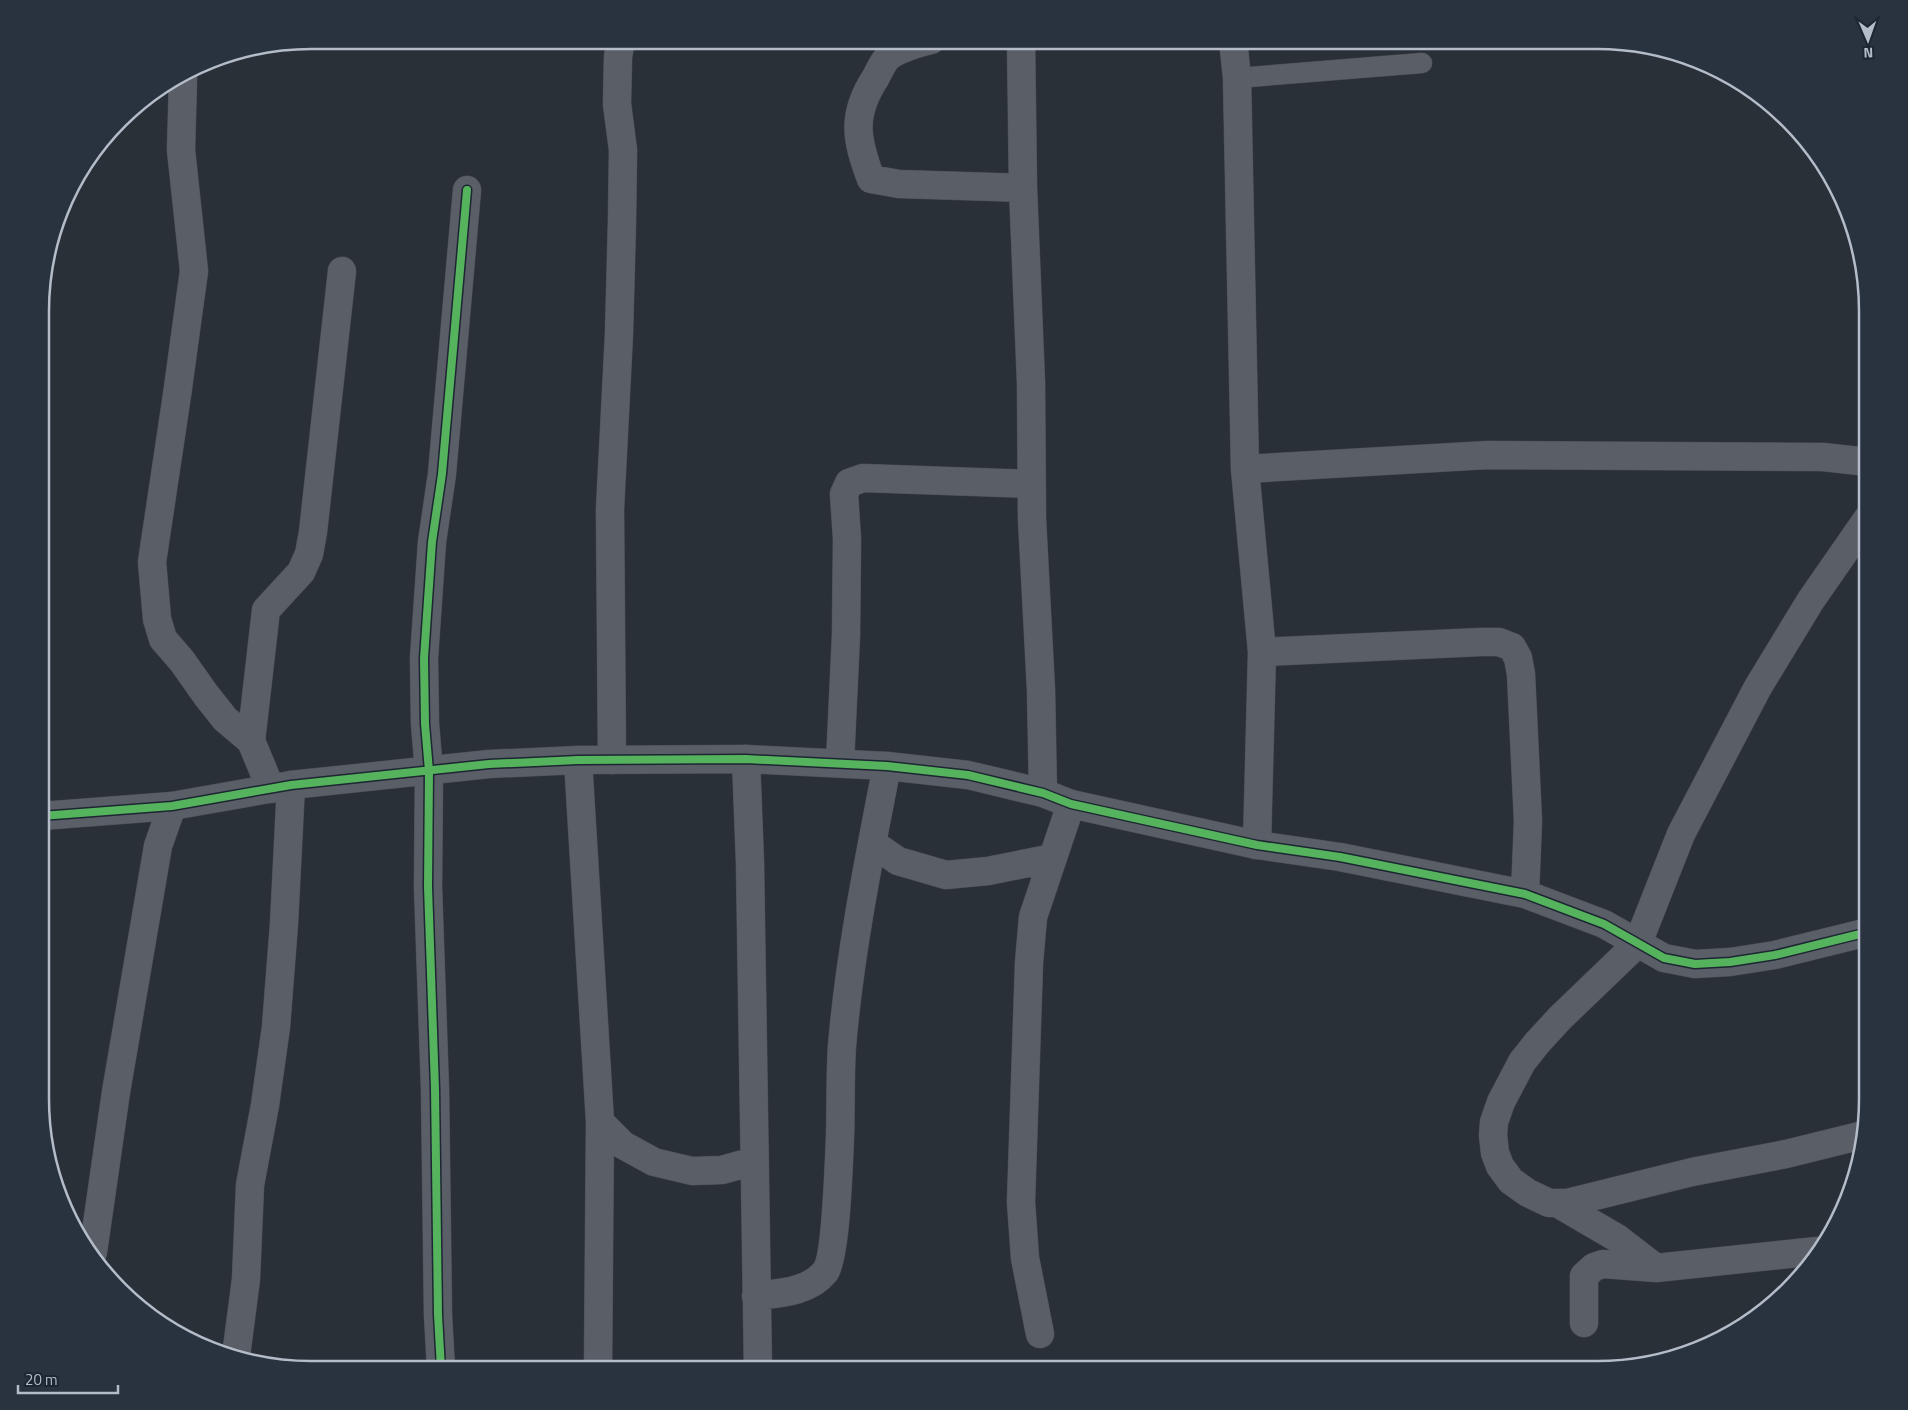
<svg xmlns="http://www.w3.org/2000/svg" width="1908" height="1410" font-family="'Titillium Web',sans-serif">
	<rect width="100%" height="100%" fill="#2a3038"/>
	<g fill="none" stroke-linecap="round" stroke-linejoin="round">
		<defs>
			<path id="service" d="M 1237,78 L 1422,63"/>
			<path id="minor" d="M 931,40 C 919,43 898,49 888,57 C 883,62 879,71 876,77 C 851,115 856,139 871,179 L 899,184 L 1023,188
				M 1021,40 L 1023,188 L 1031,383 L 1032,519 L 1041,690 L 1043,793
				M 1233,40 L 1237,78 L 1245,469 L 1262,652 L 1257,845
				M 183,78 L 181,150 L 194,271 L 177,395 L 152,562 L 157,619 L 163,639 L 182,661 L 206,695 L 225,719 L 251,741 L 271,789
				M 1245,469 L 1488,455 L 1823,457 L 1868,462
				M 1262,652 L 1481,642 L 1499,642 L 1512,647 L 1518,658 L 1521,674 L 1528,821 L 1525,894
				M 251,741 L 266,610 L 301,572 L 309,554 L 313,532 L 342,271
				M 746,759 L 750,863 L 758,1370
				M 578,760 L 600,1122 L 598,1370
				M 612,760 L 610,509 L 619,334 L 622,221 L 623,150 L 617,104 L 618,57 L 621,40
				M 840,763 L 846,635 L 847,539 L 844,494 L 849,483 L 863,478 L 1031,484
				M 872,843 L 898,861 L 946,875 L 988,871 L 1053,858
				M 600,1122 L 623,1145 L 654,1162 L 692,1171 L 722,1170 L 754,1161
				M 1863,1135 L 1786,1154 L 1692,1172 L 1567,1203 L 1549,1203 L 1528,1193 L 1511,1181 L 1500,1166 L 1495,1153 L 1493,1135 L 1494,1122 L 1501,1102 L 1522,1062 L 1537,1043 L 1560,1018 L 1638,943 L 1681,834 L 1758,687 L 1811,600 L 1868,518
				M 1557,1203 L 1617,1238 L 1656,1268
				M 93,1252 L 116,1092 L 158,846 L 172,806
				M 756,1296 C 780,1293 809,1292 825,1272 C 836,1258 839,1159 840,1137 C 841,1107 840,1076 842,1046 C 850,952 869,858 887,766
				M 1584,1323 L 1584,1276 L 1594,1267 L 1603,1264 L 1656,1268 L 1817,1251
				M 1040,1334 L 1025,1258 L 1021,1202 L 1029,963 L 1033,917 L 1071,804
				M 236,1356 L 246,1279 L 250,1185 L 265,1105 L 276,1027 L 284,924 L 291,785
				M 441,1369 L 438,1315 L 435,1089 L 428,887 L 429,771 L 425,724 L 424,658 L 432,542 L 442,474 L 467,190"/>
			<path id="tertiary" d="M 41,816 L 172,806 L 291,785 L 489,764 L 578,760 L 746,759 L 887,766 L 968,775 L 1043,793 L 1071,804 L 1257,845 L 1340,857 L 1525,894 L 1604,924 L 1664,958 L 1695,964 L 1730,962 L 1775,955 L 1868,932"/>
		</defs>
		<!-- service casing -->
		<use href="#service" stroke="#484c53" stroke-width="21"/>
		<!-- minor casing -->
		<use href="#minor" stroke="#484c53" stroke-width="29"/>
		<!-- tertiary casing -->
		<use href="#tertiary" stroke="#484c53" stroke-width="29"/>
		<!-- service -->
		<use href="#service" stroke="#5a5e66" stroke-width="20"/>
		<!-- minor -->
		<use href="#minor" stroke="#5a5e66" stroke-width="28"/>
		<!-- tertiary -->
		<use href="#tertiary" stroke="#5a5e66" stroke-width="28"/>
		<defs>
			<path id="cycleway" d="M 41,816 L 172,806 L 291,785 L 489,764 L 578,760 L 746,759 L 887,766 L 968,775 L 1043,793 L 1071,804 L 1257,845 L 1340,857 L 1525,894 L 1604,924 L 1664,958 L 1695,964 L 1730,962 L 1775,955 L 1868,932
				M 441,1369 L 438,1315 L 435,1089 L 428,887 L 429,771 L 425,724 L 424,658 L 432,542 L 442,474 L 467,190"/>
		</defs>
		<!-- cycleway casing -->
		<use href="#cycleway" stroke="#1d2633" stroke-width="11"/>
		<!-- cycleway -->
		<use href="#cycleway" stroke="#56b35d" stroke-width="8"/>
	</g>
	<!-- crop -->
	<path d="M0 0H1908V1410H0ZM311 49H1597A262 262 0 0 1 1859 311V1099A262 262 0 0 1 1597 1361H311A262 262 0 0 1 49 1099V311A262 262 0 0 1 311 49Z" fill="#29323f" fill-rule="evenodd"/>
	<path fill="none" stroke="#b4bcc9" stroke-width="2.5" d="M311 49H1597A262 262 0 0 1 1859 311V1099A262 262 0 0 1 1597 1361H311A262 262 0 0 1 49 1099V311A262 262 0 0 1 311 49Z"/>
	<!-- north arrow -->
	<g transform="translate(1868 40) rotate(178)" stroke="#1d2633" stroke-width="4" paint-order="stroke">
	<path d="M0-4L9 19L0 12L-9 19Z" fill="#b4bcc9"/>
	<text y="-8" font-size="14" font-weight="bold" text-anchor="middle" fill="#b4bcc9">N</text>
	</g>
	<!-- scale -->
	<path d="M18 1385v8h100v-8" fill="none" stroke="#b4bcc9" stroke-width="2.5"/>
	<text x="25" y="1385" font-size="15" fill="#b4bcc9" stroke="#1d2633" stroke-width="4" paint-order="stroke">20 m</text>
</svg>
